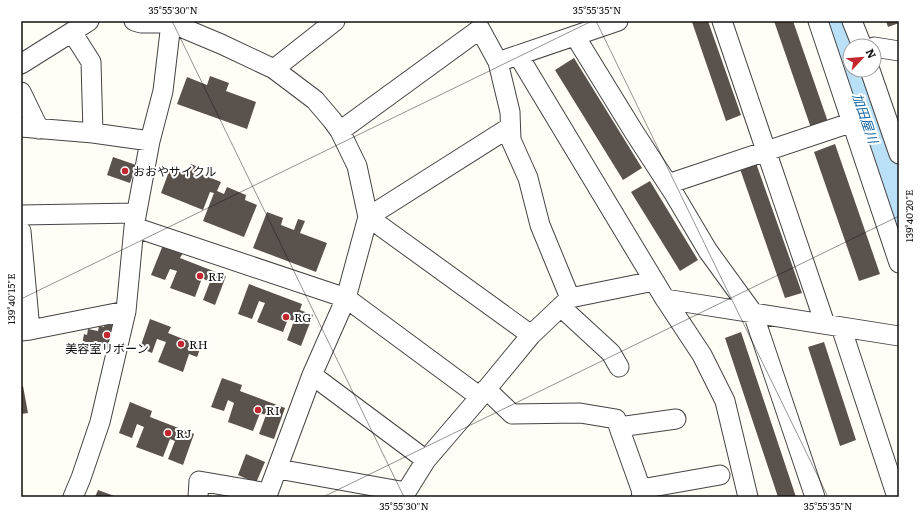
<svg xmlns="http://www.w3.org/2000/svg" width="920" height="518" font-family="Literata,'Noto Sans JP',serif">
	<rect width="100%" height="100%" fill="#fffdf5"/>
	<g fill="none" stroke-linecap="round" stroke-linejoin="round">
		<!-- river -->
		<path stroke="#b9e0f7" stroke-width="30" d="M 833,21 L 899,215"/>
	</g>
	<!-- building -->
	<path fill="#5a524d" d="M 694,21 L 708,21 L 741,115 L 726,121 L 692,22 Z
		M 774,21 L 793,21 L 828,122 L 811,128 Z
		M 886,21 L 899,21 L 899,23 L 888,27 Z
		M 574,58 L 642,168 L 623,180 L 555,70 Z
		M 210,76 L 229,83 L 226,91 L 256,102 L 247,129 L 177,104 L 187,77 L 207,85 Z
		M 835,144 L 880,274 L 859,281 L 814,152 Z
		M 113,157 L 136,165 L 130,183 L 107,175 Z
		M 756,163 L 802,293 L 785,298 L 740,169 Z
		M 191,164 L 203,169 L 201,174 L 221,182 L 217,191 L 224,194 L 227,187 L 246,195 L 245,200 L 257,205 L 244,237 L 203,221 L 214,193 L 210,192 L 203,210 L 161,193 L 171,166 L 187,172 Z
		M 650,181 L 698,260 L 680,271 L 631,192 Z
		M 267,212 L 283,218 L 281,225 L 294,230 L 298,219 L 305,221 L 300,233 L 327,243 L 316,272 L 253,248 Z
		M 163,245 L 183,253 L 180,258 L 226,276 L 215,305 L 203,300 L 210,282 L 202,278 L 195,297 L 170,288 L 177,271 L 170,269 L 165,280 L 151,275 Z
		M 249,284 L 302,304 L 300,310 L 313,315 L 301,346 L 287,340 L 294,321 L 288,319 L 283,332 L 257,322 L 265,303 L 259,301 L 252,319 L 238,314 Z
		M 150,319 L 171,327 L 168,333 L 201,346 L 197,357 L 189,354 L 183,372 L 158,362 L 166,342 L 157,339 L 152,353 L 140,348 Z
		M 105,323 L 118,326 L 114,347 L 106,345 L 105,351 L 82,345 L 84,334 L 87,335 L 88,329 L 98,331 L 99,326 L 104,327 Z
		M 741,332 L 796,497 L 778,497 L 725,338 Z
		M 824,342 L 856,440 L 840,446 L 808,347 Z
		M 222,378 L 242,385 L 240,391 L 285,408 L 274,439 L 259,434 L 266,415 L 260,413 L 253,431 L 228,422 L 234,403 L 228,400 L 224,411 L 211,407 Z
		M 23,386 L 28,413 L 21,414 L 21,387 Z
		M 130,402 L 152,411 L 150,417 L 194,434 L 183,465 L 168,459 L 175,441 L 170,439 L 163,457 L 136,447 L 144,427 L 137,424 L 132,438 L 119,433 Z
		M 246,454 L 265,462 L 256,483 L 238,475 Z
		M 98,490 L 117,497 L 95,497 Z"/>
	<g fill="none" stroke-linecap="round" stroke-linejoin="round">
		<defs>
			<path id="minor" d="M 134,21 L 141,23 L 171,23 L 221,44 L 274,69 L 315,100 L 332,120 L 340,131 L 357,166 L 368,217 L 346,298 L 312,375 L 268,493 L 199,481 L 198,497
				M 722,21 L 825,324
				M 818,21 L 899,263
				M 852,21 L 862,46
				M 72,32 L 91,62 L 93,133
				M 575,36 L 634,132 L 673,192 L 708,251 L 753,313 L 815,497
				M 874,47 L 899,51
				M 518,55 L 665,299 L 702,355 L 725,401 L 748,497
				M 498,62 L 510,112 L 511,140 L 528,178 L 540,225 L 570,298 L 531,335 L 368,217 L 510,127
				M 21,64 L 72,32 L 89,21
				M 274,69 L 335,21
				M 870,70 L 899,154
				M 21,92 L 39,129
				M 21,127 L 93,133 L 150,141
				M 340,131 L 480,29 L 498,62 L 618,21
				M 668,184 L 853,122
				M 21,215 L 136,213
				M 134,227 L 346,298 L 480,397
				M 21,231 L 30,330
				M 570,298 L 654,281
				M 665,299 L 899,336
				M 561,307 L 611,353 L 619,367
				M 841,327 L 897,497
				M 21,331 L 30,330 L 126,311
				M 312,375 L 426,460
				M 486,389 L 512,414 L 580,413 L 616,419 L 641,489 L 642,497
				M 619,427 L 676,419
				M 278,469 L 406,492 L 426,460 L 480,397 L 531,335
				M 641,489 L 720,475
				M 73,497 L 81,478 L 100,422 L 126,311 L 134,227 L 150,141 L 163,91 L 171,23 L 172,21"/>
		</defs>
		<!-- minor casing -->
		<use href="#minor" stroke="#444" stroke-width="21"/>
		<!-- minor -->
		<use href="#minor" stroke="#fff" stroke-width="19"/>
	</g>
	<!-- ticks -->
	<path fill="none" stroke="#111" stroke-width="1" stroke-opacity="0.45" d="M 172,21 L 404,497M 596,21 L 828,497M 21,299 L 592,21M 323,497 L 899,216"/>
	<!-- markers -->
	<g fill="#c4262e" stroke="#fff" stroke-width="1.5">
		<circle cx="125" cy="171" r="4"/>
		<circle cx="200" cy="276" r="4"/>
		<circle cx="286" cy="317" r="4"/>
		<circle cx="107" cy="335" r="4"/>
		<circle cx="181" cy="344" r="4"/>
		<circle cx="258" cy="410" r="4"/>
		<circle cx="168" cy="433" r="4"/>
	</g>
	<g text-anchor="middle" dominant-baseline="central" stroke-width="4" stroke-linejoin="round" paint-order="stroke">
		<!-- poi labels -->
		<g font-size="12" fill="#111" stroke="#fff" text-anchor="start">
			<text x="133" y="171">おおやサイクル</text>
			<text x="208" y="276">RF</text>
			<text x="294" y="317">RG</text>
			<text x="189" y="344">RH</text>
			<text x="107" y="348" text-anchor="middle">美容室リボーン</text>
			<text x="266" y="410">RI</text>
			<text x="176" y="433">RJ</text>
		</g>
		<!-- water labels -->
		<g font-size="13" font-style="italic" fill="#1768a6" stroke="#fff">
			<text transform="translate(866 118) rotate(71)">加田屋川</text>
		</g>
	</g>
	<!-- border -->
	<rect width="920" height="518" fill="none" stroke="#ffffff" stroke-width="44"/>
	<!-- north arrow -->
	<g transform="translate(862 58) rotate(64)"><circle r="19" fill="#ffffff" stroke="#a0a0a0"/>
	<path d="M0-3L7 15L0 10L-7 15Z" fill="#c4262e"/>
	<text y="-6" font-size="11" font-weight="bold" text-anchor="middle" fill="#111111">N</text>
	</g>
	<rect x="22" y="22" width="876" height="474" fill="none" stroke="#111" stroke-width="1.5"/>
	<g font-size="10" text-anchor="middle" fill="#111">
		<text x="173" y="14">35°55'30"N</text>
		<text x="597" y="14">35°55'35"N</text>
		<text transform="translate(909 216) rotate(-90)" y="4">139°40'20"E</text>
		<text transform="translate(11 299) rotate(-90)" y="4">139°40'15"E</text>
		<text x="404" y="510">35°55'30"N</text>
		<text x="828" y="510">35°55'35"N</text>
	</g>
</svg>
